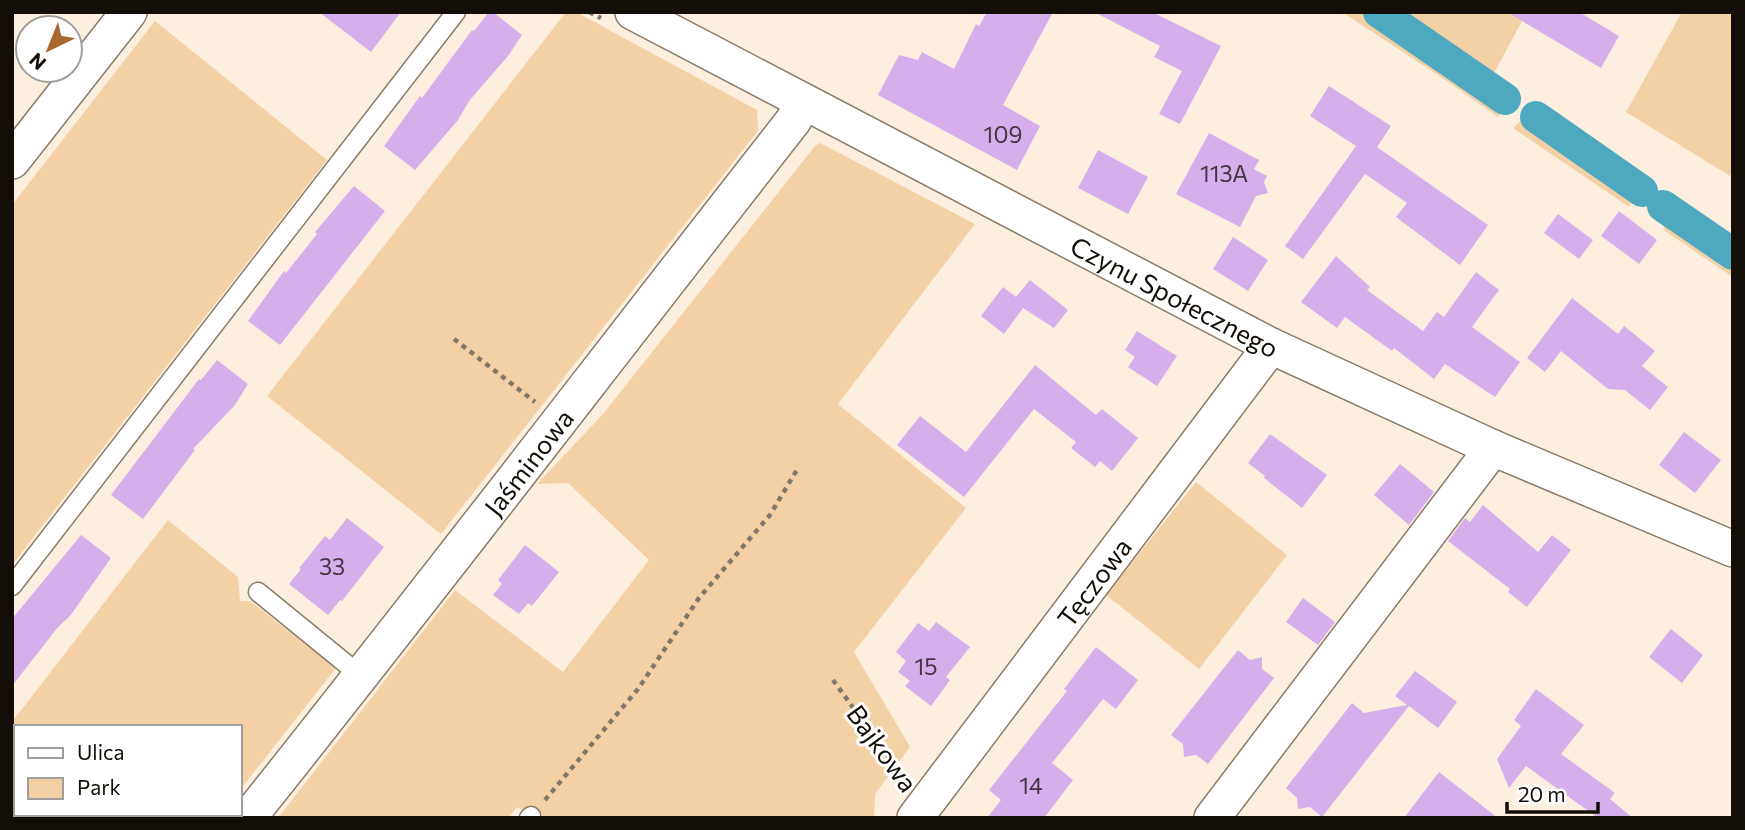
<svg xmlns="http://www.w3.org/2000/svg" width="1745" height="830" font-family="Commissioner,sans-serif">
	<rect width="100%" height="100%" fill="#fdefdf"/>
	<!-- green -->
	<path fill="#f4d1a5" d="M 566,12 L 576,12 L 757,110 L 758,131 L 441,534 L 267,396 Z
		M 1342,12 L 1527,12 L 1493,75 L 1517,89 L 1498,117 L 1441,77 Z
		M 1682,12 L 1733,12 L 1733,172 L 1730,176 L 1626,112 Z
		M 155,21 L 327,160 L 12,565 L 12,205 Z
		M 1532,111 L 1646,186 L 1629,207 L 1513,128 Z
		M 820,143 L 975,224 L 838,404 L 966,508 L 854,652 L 910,747 L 875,794 L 874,818 L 535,818 L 517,807 L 508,818 L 278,818 L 455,590 L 563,672 L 649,560 L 568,483 L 537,484 L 603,414 L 815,146 Z
		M 1667,200 L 1733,246 L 1733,277 L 1665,231 L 1660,216 Z
		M 1196,482 L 1287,555 L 1199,669 L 1106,595 Z
		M 168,520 L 238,577 L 240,601 L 250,601 L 336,668 L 240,790 L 240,727 L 16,727 L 16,814 L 221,814 L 218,818 L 12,818 L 12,722 Z"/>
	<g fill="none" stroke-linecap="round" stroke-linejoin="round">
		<!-- canal -->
		<path stroke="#4ea8c0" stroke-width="32" d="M 1379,12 L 1505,99
			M 1536,117 L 1642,191
			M 1663,206 L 1733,254"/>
	</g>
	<!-- building -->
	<path fill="#d4afeb" d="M 319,12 L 401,12 L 371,52 Z
		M 489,12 L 493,12 L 522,35 L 508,56 L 469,101 L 458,120 L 415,170 L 384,146 L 420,96 L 422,98 L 472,30 L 474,31 Z
		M 987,12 L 1053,12 L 1003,105 L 1040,126 L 1017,170 L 878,95 L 899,55 L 918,60 L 922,52 L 954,69 L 976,24 L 979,26 Z
		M 1094,12 L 1152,12 L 1221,46 L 1180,124 L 1159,114 L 1182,71 L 1154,57 L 1160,46 Z
		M 1507,12 L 1579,12 L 1619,36 L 1601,68 Z
		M 1329,86 L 1391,126 L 1377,147 L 1488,225 L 1460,265 L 1396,217 L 1407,203 L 1365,174 L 1303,259 L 1285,246 L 1356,146 L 1310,116 Z
		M 1209,133 L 1259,160 L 1254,169 L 1267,176 L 1264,182 L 1268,193 L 1256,196 L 1240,227 L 1176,194 Z
		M 1098,150 L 1148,177 L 1128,214 L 1078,188 Z
		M 354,186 L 385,211 L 280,345 L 248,321 L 284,271 L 286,273 L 317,234 L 315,232 Z
		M 1619,211 L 1657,240 L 1639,264 L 1601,236 Z
		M 1558,214 L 1593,240 L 1579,259 L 1544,233 Z
		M 1233,237 L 1268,260 L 1248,291 L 1213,269 Z
		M 1336,256 L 1370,287 L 1367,290 L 1423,331 L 1437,312 L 1444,317 L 1476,272 L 1499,290 L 1472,327 L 1520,362 L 1495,397 L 1445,364 L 1434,379 L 1394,348 L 1392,351 L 1345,317 L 1337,328 L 1301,302 Z
		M 1030,280 L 1068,310 L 1054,328 L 1023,308 L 1004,334 L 981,316 L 1003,287 L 1016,297 Z
		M 1572,298 L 1618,334 L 1624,326 L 1655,351 L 1642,366 L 1668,387 L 1650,410 L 1625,390 L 1608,389 L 1561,351 L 1545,372 L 1527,358 Z
		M 1137,331 L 1177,356 L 1157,386 L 1128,367 L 1135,357 L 1125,350 Z
		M 217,360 L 248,384 L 235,405 L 193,449 L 195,450 L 143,519 L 111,495 L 199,379 L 201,380 Z
		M 1035,365 L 1096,415 L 1102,409 L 1138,438 L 1112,471 L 1100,461 L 1095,467 L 1071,448 L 1076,442 L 1034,409 L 964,497 L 897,445 L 920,416 L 966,452 Z
		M 1684,432 L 1721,460 L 1695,493 L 1659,465 Z
		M 1270,434 L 1327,475 L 1302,508 L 1264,478 L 1265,476 L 1248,463 Z
		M 1400,464 L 1434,492 L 1409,525 L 1374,495 Z
		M 1483,505 L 1538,552 L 1552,535 L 1571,550 L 1527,607 L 1508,592 L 1510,589 L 1448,541 L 1465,518 L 1470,522 Z
		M 347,518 L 384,547 L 342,601 L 340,600 L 328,615 L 289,584 L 301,569 L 299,568 L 325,536 L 330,540 Z
		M 81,535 L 111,558 L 70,616 L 58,627 L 12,686 L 12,619 Z
		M 525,545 L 559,572 L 532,606 L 528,603 L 519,614 L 493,595 L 502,584 L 498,580 Z
		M 1303,598 L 1335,622 L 1318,645 L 1286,622 Z
		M 936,622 L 970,647 L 946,677 L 950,680 L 931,706 L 905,686 L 910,681 L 898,672 L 906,661 L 896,652 L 918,623 L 929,631 Z
		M 1671,629 L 1703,655 L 1682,683 L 1649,657 Z
		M 1096,647 L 1138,680 L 1116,709 L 1103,699 L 1052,763 L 1073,780 L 1044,818 L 987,818 L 1001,800 L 989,790 L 1067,691 L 1064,689 Z
		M 1238,650 L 1250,660 L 1262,657 L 1262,669 L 1274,678 L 1208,764 L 1196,755 L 1184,757 L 1183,744 L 1171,735 Z
		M 1415,671 L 1457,702 L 1438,728 L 1409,706 L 1322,817 L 1310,807 L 1298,809 L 1297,798 L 1286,788 L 1352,703 L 1364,713 L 1407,705 L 1395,696 Z
		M 1536,689 L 1584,725 L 1561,754 L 1615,793 L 1610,799 L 1633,818 L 1598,818 L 1526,766 L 1509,788 L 1497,759 L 1521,726 L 1514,720 Z
		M 1439,772 L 1498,818 L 1404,818 Z"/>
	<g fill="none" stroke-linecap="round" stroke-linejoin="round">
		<defs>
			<path id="service" d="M 12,586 L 456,12
				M 258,592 L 361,676
				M 529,818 L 531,816"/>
			<g id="minor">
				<path id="s1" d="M 633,12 L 1271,346 L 1493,448 L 1733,549"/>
				<path d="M 12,161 L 129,12"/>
				<path id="s2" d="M 248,818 C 432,588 611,353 793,121 L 803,103"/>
				<path id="s3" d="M 915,818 L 1271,346"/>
				<path d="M 1212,818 L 1493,448"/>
			</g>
		</defs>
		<!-- service casing -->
		<use href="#service" stroke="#8b7c6a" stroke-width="21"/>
		<!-- minor casing -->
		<use href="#minor" stroke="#8b7c6a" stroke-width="38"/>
		<!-- path -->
		<path stroke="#81786c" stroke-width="4.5" stroke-dasharray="5 5" stroke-linecap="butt" d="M 589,12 L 601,18
			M 454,339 L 535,402
			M 833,680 L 905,779
			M 545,800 L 638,689 L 699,598 L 770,515 L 798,468"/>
		<!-- service -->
		<use href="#service" stroke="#fff" stroke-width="18"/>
		<!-- minor -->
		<use href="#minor" stroke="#fff" stroke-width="35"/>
	</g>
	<g text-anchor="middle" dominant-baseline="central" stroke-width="6" stroke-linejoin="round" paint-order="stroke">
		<!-- number labels -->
		<g font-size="23" fill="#433640">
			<text x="1003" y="134">109</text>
			<text x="1224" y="173">113A</text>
			<text x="332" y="566">33</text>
			<text x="926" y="666">15</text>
			<text x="1031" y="785">14</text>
		</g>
		<!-- street labels -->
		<g font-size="26" fill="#130e07" stroke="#fff">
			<text stroke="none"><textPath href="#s1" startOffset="612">Czynu Społecznego</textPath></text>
			<text stroke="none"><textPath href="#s2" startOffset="453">Jaśminowa</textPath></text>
			<text stroke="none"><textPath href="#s3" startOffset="296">Tęczowa</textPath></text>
			<text transform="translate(883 748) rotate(54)">Bajkowa</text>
		</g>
	</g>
	<!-- border -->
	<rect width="1745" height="830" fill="none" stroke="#130e07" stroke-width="28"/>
	<!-- legend -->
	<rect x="14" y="725" width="228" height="91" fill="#ffffff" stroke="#a19f9c" stroke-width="2"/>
	<rect x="28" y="748" width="35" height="10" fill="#ffffff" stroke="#a19f9c" stroke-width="2"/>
	<text x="77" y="760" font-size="21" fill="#130e07">Ulica</text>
	<rect x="28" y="778" width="35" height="21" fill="#f4d1a5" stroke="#a19f9c" stroke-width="2"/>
	<text x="77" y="795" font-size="21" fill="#130e07">Park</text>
	<!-- north arrow -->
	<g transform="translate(49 49) rotate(223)"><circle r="33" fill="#ffffff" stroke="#a19f9c" stroke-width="2"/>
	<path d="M0-5L12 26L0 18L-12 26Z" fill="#a86931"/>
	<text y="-10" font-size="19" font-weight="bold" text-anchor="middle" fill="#130e07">N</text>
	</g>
	<!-- scale -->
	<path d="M1507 802v10h91v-10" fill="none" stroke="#130e07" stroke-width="3.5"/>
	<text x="1518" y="802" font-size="21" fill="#130e07" stroke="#ffffff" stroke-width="5" paint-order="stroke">20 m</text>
</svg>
